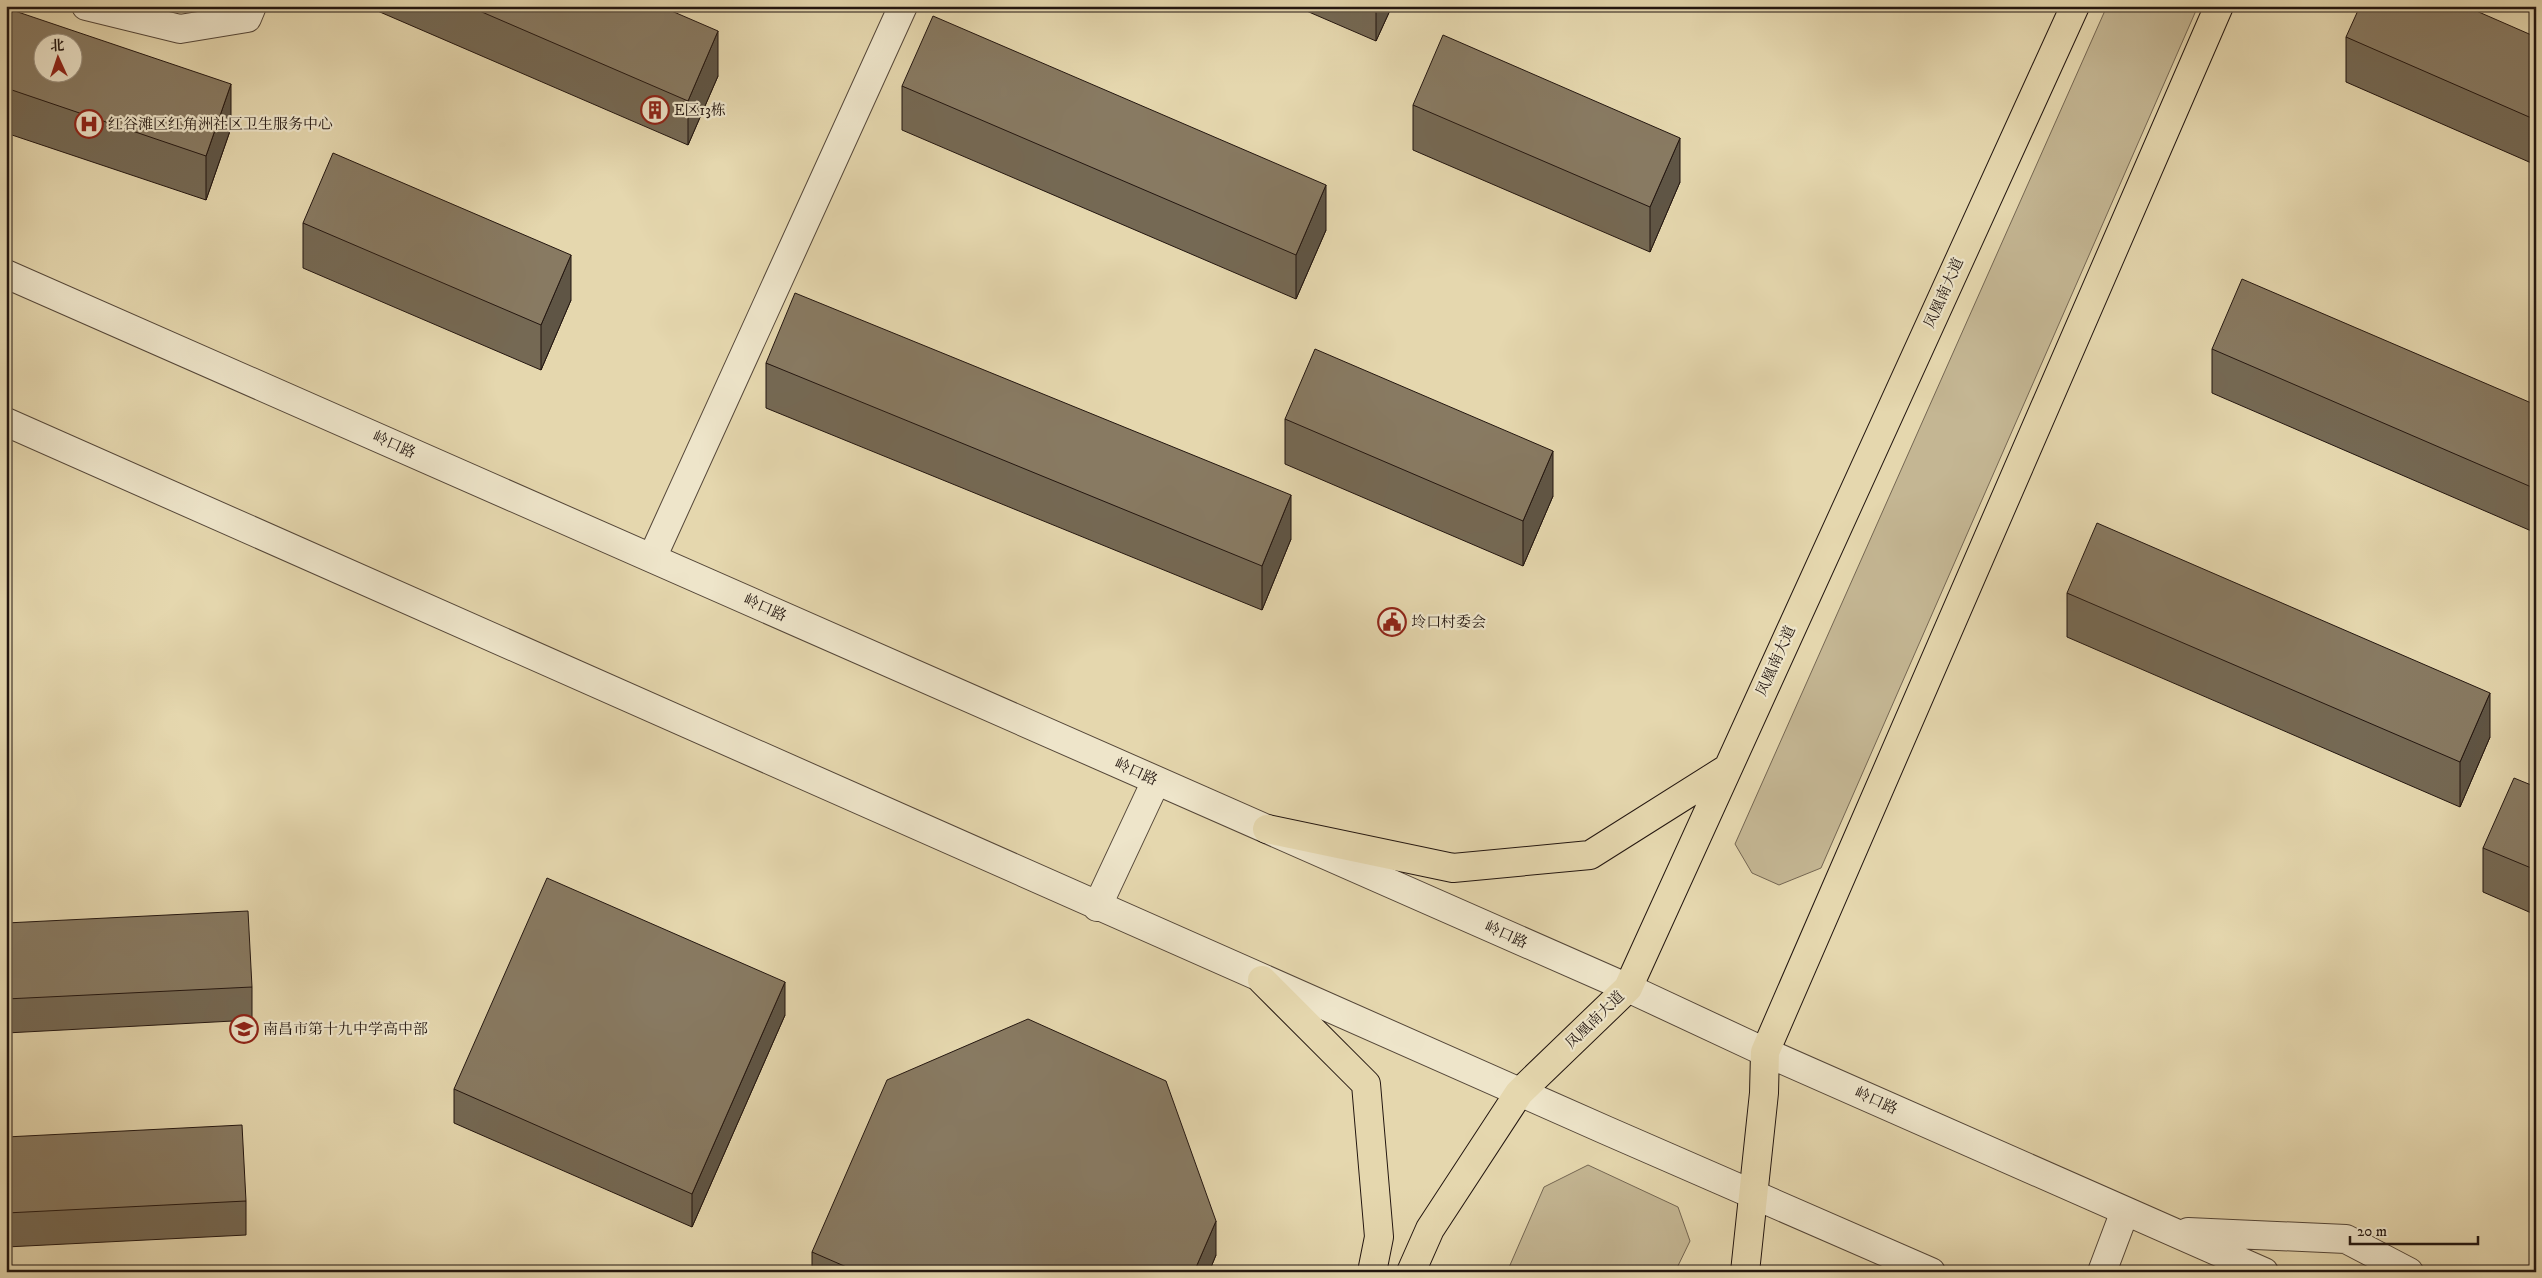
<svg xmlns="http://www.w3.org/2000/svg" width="2542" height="1278" font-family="'IM FELL DW Pica','Noto Serif SC',serif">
	<rect width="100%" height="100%" fill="#e5d7ae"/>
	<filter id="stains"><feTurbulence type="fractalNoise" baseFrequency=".004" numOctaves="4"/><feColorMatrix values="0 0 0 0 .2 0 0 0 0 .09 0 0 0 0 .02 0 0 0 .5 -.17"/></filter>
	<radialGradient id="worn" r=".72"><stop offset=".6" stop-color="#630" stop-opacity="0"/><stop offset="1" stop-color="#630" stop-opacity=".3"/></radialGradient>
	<!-- green -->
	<path fill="#c4b693" stroke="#746652" d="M 2107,6 L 2198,6 L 1821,868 L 1779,885 L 1752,873 L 1735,844 Z
		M 1588,1165 L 1678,1207 L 1690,1241 L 1675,1272 L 1507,1272 L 1544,1187 Z"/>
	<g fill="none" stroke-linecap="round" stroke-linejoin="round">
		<defs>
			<path id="minor" d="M 86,6 L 180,29 L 247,18 L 252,6
				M 6,274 L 1628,988 L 1765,1052 L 2264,1272
				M 6,422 C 646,710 1288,992 1931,1272
				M 652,558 L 903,6
				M 1097,907 L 1156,781
				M 2188,1232 L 2346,1239 L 2409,1272
				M 2102,1272 L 2125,1211"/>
			<path id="major" d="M 1267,829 L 1453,868 L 1590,855 L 1728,768
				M 1262,980 L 1366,1084 L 1379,1237 L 1372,1272
				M 1411,1272 L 1430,1229 L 1519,1093 L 1628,988 L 2075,6
				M 1745,1272 L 1764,1093 L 1765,1052 L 2219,6"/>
		</defs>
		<!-- minor casing -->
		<use href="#minor" stroke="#544638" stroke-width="30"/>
		<!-- major casing -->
		<use href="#major" stroke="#231610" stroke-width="30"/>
		<!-- minor -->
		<use href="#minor" stroke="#eee5ca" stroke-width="28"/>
		<!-- major -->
		<use href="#major" stroke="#e5d7ae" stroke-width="28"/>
	</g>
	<!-- wall -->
	<path fill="#756954" stroke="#231610" d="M 366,6 L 660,6 L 718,76 L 688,145 Z
		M 1295,6 L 1392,6 L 1376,41 Z
		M 6,8 L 231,128 L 206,200 L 6,133 Z
		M 2346,37 L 2536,37 L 2536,165 L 2346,82 Z
		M 902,86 L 1326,230 L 1296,299 L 902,130 Z
		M 1413,105 L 1680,182 L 1650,252 L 1413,150 Z
		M 303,223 L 571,300 L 541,370 L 303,268 Z
		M 2212,349 L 2536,405 L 2536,533 L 2212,393 Z
		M 766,363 L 1291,539 L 1262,610 L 766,408 Z
		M 1285,419 L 1553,496 L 1523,566 L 1285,464 Z
		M 2067,593 L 2490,737 L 2460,807 L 2067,637 Z
		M 2536,787 L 2536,915 L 2483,892 L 2483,848 Z
		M 6,923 L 252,987 L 252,1020 L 6,1033 Z
		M 785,1015 L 692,1227 L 454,1123 L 454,1089 Z
		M 6,1137 L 246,1201 L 246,1235 L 6,1247 Z
		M 812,1252 L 1216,1255 L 1209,1272 L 812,1272 Z"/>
	<!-- shaded-wall -->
	<path fill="#5f5545" stroke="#231610" d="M 1376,6 L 1392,6 L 1376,41 Z
		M 718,31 L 718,76 L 688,145 L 688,101 Z
		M 231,84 L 231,128 L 206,200 L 206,156 Z
		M 1680,138 L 1680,182 L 1650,252 L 1650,207 Z
		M 1326,185 L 1326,230 L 1296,299 L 1296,255 Z
		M 571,255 L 571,300 L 541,370 L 541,325 Z
		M 1553,451 L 1553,496 L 1523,566 L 1523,521 Z
		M 1291,495 L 1291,539 L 1262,610 L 1262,566 Z
		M 2490,693 L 2490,737 L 2460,807 L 2460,762 Z
		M 785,982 L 785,1015 L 692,1227 L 692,1194 Z
		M 1216,1221 L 1216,1255 L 1209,1272 L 1194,1272 Z"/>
	<!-- building -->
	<path fill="#887a62" stroke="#231610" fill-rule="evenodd" d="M 468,6 L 660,6 L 718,31 L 688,101 Z
		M 2360,6 L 2465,6 L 2536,37 L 2536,120 L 2346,37 Z
		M 6,8 L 231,84 L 206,156 L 6,88 ZM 42,42 L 72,42 L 72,72 L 42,72 Z
		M 933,16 L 1326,185 L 1296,255 L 902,86 Z
		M 1443,35 L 1680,138 L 1650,207 L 1413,105 Z
		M 333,153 L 571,255 L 541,325 L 303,223 Z
		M 2242,279 L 2536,405 L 2536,489 L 2212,349 Z
		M 795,293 L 1291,495 L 1262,566 L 766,363 Z
		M 1315,349 L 1553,451 L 1523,521 L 1285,419 Z
		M 2097,523 L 2490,693 L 2460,762 L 2067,593 Z
		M 2514,778 L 2536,787 L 2536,870 L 2483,848 Z
		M 547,878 L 785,982 L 692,1194 L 454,1089 Z
		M 248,911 L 252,987 L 6,999 L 6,923 Z
		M 1028,1019 L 1166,1081 L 1216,1221 L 1194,1272 L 858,1272 L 812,1252 L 887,1080 Z
		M 242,1125 L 246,1201 L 6,1213 L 6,1137 Z"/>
	<!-- icons -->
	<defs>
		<symbol id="building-ring" viewBox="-11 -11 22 22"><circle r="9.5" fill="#eee5ca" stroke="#8f2418" stroke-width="1.5"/><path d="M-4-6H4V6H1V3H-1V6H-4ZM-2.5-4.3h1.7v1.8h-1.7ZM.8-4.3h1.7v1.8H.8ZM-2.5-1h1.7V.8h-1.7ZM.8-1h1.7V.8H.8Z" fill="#8f2418"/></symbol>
		<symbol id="hospital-ring" viewBox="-11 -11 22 22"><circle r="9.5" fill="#eee5ca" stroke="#8f2418" stroke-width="1.5"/><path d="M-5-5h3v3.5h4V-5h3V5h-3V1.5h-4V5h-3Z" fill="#8f2418"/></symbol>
		<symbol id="civic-ring" viewBox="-11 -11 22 22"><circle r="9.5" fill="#eee5ca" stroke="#8f2418" stroke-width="1.5"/><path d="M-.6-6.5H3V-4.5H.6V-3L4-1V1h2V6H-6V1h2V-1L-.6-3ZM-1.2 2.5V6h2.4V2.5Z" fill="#8f2418"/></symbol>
		<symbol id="school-ring" viewBox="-11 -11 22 22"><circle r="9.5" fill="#eee5ca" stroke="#8f2418" stroke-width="1.5"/><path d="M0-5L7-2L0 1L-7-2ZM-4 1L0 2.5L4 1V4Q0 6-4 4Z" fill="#8f2418"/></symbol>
	</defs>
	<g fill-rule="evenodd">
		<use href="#building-ring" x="639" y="94" width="32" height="32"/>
		<use href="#hospital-ring" x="73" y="108" width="32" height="32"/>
		<use href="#civic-ring" x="1376" y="606" width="32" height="32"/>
		<use href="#school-ring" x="228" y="1013" width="32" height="32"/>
	</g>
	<g text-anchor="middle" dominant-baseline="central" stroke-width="4.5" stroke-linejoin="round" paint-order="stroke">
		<!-- poi labels -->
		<g font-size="15" fill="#231610" stroke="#eee5ca" text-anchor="start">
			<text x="674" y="110">E区13栋</text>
			<text x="108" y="124">红谷滩区红角洲社区卫生服务中心</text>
			<text x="1411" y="622">坽口村委会</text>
			<text x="263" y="1029">南昌市第十九中学高中部</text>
		</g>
		<!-- street labels -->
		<g font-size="15" fill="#231610" stroke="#eee5ca">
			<text transform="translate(1944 293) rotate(-66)">凤凰南大道</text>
			<text transform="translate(394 445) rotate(24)">岭口路</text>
			<text transform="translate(765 608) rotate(24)">岭口路</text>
			<text transform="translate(1776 661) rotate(-66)">凤凰南大道</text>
			<text transform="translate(1136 772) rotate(24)">岭口路</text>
			<text transform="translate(1506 935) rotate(24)">岭口路</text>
			<text transform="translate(1595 1020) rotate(-44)">凤凰南大道</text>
			<text transform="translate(1876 1101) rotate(24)">岭口路</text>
		</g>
	</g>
	<!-- margin -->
	<rect width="2542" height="1278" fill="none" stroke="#e5d7ae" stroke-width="25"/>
	<rect x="8" y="8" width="2527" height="1263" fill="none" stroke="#231610" stroke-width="2.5"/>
	<rect x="12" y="12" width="2517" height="1253" fill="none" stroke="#231610"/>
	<!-- north arrow -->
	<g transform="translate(58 58) rotate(357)"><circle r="24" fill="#eee5ca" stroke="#9d9280"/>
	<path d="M0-4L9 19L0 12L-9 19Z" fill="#8f2418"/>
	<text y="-8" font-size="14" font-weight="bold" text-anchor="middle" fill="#231610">北</text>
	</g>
	<!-- scale -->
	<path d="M2350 1236v8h128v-8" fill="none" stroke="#231610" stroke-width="2.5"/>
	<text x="2357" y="1236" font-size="15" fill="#231610" stroke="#eee5ca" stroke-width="4" paint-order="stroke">20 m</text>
	<rect width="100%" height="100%" filter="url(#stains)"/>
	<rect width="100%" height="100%" fill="url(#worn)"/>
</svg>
